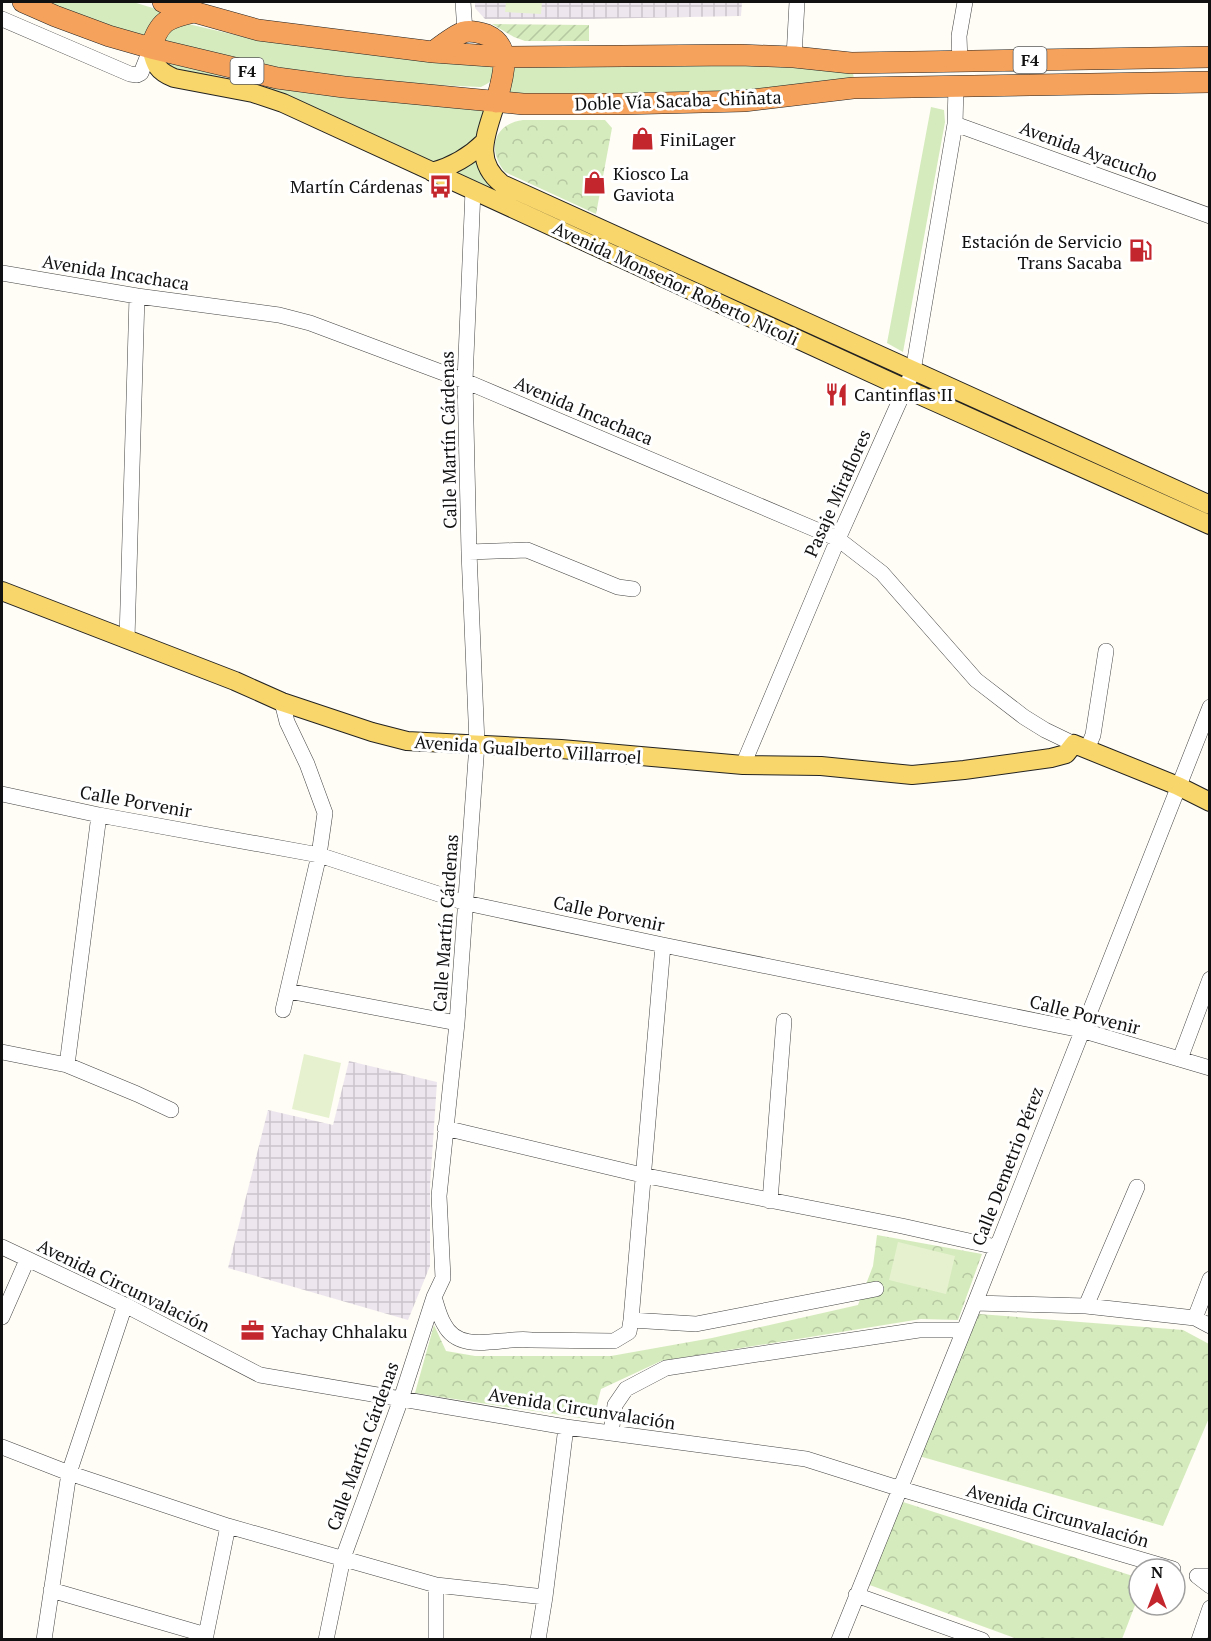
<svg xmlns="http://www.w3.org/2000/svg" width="1211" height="1641" font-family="'PT Serif',serif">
	<defs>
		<pattern id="industrial-grid" width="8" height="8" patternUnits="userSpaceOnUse" patternTransform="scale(1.5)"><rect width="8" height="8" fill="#eee6ef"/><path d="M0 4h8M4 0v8" fill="none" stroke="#cbc4cc"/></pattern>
		<pattern id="park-crowns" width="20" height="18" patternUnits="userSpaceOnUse" patternTransform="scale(1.5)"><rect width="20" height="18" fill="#d5ebbd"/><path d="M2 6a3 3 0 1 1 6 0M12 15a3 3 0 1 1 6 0" fill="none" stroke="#b6c8a1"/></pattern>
		<pattern id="garden-furrows" width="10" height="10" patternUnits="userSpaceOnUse" patternTransform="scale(1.5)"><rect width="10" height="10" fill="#d5ebbd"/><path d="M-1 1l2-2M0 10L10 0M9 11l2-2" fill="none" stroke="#b6c8a1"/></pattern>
	</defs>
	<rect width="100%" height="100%" fill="#fffdf5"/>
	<!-- industrial -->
	<path fill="url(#industrial-grid)" d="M 475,2 L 742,2 L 741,16 L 587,19 L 485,19 L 475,8 Z
		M 349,1061 L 437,1082 L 430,1186 L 430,1266 L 408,1320 L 228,1268 L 268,1110 L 333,1125 Z"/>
	<!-- grass -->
	<path fill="#d5ebbd" d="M 45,2 L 133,2 L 166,12 L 145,38 Z
		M 184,23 L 261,41 L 498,64 C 496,77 492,82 481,87 L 388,83 L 302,74 L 160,43 L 164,31 Z
		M 161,58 L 338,96 L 485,111 L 476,140 L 444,161 L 431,162 L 262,85 L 232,78 L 211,75 L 189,75 L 169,70 Z
		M 730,62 L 853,73 L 854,79 L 740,94 L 506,96 L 512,65 Z
		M 931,107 L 944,110 L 945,122 L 903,352 L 887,343 Z
		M 476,158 L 483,170 L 891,368 L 894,372 L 888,372 L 452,174 Z"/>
	<!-- park -->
	<path fill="url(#park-crowns)" d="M 523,120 L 605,120 L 612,128 L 596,214 L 505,172 C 487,150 493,124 523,120 Z
		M 877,1235 L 982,1254 L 958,1320 L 921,1319 L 661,1361 L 601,1389 L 593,1420 L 415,1393 L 434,1325 L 446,1351 L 475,1356 L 611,1356 L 712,1338 L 858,1305 L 873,1266 Z
		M 979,1314 L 1183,1330 L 1209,1344 L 1209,1418 L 1163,1526 L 919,1456 Z
		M 903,1502 L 1139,1578 L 1139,1595 L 1122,1639 L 1020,1640 L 867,1584 Z"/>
	<!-- garden -->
	<path fill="url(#garden-furrows)" d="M 492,24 L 589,25 L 589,41 L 525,41 L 514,37 Z"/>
	<!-- pitch -->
	<path fill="#e6f2cf" d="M 506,2 L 542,2 L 541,14 L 505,12 Z
		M 304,1054 L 341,1063 L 329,1118 L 292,1109 Z
		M 898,1242 L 955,1256 L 946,1294 L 889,1280 Z"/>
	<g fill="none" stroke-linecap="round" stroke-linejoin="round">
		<defs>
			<path id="minor" d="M 463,2 L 465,32
				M 2,19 L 130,74 L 137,75 L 141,73 L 151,48
				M 794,57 L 797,2
				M 960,62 L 959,36 L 965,2
				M 955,124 L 1210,216
				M 2,273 L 137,296 L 279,315 L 310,323 L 465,381 L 838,539 L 882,573 L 976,680 L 1024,717 L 1045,730 L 1074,744
				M 469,552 L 527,550 L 618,587 L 633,589
				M 127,639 L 137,296
				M 282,702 L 287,722 L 307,764 L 325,813 L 319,855 L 283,1010
				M 1087,749 L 1093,735 L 1106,651
				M 743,765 L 838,539 L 913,371 L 955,124 L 956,87
				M 2,794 L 99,815 L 319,855 L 466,903 L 663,945 L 1081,1030 L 1210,1068
				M 288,991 L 457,1023
				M 2,1052 L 67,1065 L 137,1094 L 171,1110
				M 1180,1059 L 1210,979
				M 67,1065 L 99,815
				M 445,1128 L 642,1175 L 902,1226 L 996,1247
				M 770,1201 L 784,1021
				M 2,1247 L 125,1305 L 260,1375 L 566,1427 L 806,1459 L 901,1489 L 1173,1569
				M 434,1297 C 437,1306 439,1316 444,1324 C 460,1356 503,1336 531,1340 L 614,1341 L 629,1332 L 631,1320 L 663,945
				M 975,1303 L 1086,1306 L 1195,1318 L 1210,1326
				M 1086,1306 L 1137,1187
				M 2,1317 L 27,1260
				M 1195,1318 L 1210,1279
				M 631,1320 L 696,1324 L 876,1289
				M 611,1433 L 615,1405 L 626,1389 L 666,1368 L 919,1330 L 963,1330
				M 2,1447 L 69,1473 L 228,1526 L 436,1585 L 545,1597
				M 1210,1576 L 1197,1576 L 1210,1586
				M 436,1585 L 436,1640
				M 51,1590 L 206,1635
				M 856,1595 L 982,1640
				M 44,1640 L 69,1473 L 125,1305
				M 205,1640 L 228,1526
				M 326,1640 L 343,1558 L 401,1399 L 434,1297 L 443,1278 L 439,1196 L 457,1023 L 477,744 L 469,552 L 465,381 L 473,190
				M 538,1640 L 545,1597 L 566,1427
				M 839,1640 L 975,1303 L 1210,707
				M 1199,1640 L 1210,1608"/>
			<path id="major" d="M 151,48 C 155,65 157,71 174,78 L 253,93 L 283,103 L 906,389 L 1210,525
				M 496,102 C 487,133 472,160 502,184 L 1210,505
				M 432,172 C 453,166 469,157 484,142
				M 2,591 L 235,681 L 282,702 L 372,732 L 407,741 L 561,749 L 743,765 L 821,766 L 912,775 L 964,770 L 1051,758 L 1066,754 L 1074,744 L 1178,786 L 1210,802"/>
			<path id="highway" d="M 23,2 L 55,16 L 109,36 L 151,48 L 277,78 L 344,87 L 523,104 L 621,104 L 744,101 L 853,88 L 1210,82
				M 163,2 L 194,12 L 258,30 L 433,52 L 504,57 L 740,55 L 794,57 L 851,63 L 1210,57
				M 151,48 C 159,21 167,18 194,12
				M 433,52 C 441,46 455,35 464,32 C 471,30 481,33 487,35 C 514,47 502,81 496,102"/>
		</defs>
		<!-- minor casing -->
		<use href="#minor" stroke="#444" stroke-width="16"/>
		<!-- major casing -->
		<use href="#major" stroke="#222" stroke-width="20"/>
		<!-- highway casing -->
		<use href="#highway" stroke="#222" stroke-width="22"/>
		<!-- minor -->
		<use href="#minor" stroke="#fff" stroke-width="15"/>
		<!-- major -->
		<use href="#major" stroke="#f9d66b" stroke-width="18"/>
		<!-- highway -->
		<use href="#highway" stroke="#f5a25d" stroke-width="21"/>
	</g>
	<!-- icons -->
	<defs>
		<symbol id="shop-bare" viewBox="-9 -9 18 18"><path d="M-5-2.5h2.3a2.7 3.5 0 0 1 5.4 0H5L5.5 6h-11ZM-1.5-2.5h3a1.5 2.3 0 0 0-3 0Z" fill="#c4262e" stroke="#fff" stroke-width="2.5" paint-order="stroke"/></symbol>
		<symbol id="bus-bare" viewBox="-9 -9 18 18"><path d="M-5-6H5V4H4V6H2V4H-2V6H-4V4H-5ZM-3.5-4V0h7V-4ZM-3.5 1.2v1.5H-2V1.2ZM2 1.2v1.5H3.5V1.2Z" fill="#c4262e" stroke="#fff" stroke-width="2.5" paint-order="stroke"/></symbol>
		<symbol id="fuel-bare" viewBox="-9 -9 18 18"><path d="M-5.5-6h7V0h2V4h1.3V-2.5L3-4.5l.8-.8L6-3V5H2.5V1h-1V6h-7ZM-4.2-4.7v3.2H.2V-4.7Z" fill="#c4262e" stroke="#fff" stroke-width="2.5" paint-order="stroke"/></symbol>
		<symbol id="restaurant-bare" viewBox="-9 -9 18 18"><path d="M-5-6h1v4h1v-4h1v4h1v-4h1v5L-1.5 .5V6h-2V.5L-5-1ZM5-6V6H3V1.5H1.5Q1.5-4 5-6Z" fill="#c4262e" stroke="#fff" stroke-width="2.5" paint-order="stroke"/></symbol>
		<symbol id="office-bare" viewBox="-9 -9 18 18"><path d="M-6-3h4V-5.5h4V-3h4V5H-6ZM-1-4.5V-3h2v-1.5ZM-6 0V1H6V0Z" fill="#c4262e" stroke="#fff" stroke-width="2.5" paint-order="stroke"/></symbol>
	</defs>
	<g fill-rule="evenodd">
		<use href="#shop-bare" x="626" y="122" width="33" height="33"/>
		<use href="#shop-bare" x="578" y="166" width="33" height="33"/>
		<use href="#bus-bare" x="424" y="170" width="33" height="33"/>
		<use href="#fuel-bare" x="1124" y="234" width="33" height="33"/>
		<use href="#restaurant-bare" x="820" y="378" width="33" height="33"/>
		<use href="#office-bare" x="236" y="1314" width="33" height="33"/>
	</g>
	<g text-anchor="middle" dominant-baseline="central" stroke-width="6" stroke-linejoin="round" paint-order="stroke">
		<!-- shield labels -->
		<g fill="#fff" stroke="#585858" stroke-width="1.5">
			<rect x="1013.5" y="47" width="33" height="26" rx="4.5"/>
			<rect x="230.5" y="58" width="33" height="26" rx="4.5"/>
		</g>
		<g font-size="16" font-weight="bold" fill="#111">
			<text x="1030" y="60">F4</text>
			<text x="247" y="71">F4</text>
		</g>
		<!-- street labels -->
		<g font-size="18" fill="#111" stroke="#fff">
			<text transform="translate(678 100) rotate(-2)">Doble Vía Sacaba-Chiñata</text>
			<text transform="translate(1089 151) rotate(20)">Avenida Ayacucho</text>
			<text transform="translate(116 272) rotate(9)">Avenida Incachaca</text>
			<text transform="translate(676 283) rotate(25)">Avenida Monseñor Roberto Nicoli</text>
			<text transform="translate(584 410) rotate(23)">Avenida Incachaca</text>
			<text transform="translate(448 440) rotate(-91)">Calle Martín Cárdenas</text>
			<text transform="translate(837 493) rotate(-66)">Pasaje Miraflores</text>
			<text transform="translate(528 749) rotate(4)">Avenida Gualberto Villarroel</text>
			<text transform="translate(136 801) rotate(10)">Calle Porvenir</text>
			<text transform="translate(609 913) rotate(12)">Calle Porvenir</text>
			<text transform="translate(445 923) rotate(-86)">Calle Martín Cárdenas</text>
			<text transform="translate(1085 1014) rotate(14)">Calle Porvenir</text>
			<text transform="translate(1007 1166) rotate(-69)">Calle Demetrio Pérez</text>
			<text transform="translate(124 1285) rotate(26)">Avenida Circunvalación</text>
			<text transform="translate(582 1408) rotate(9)">Avenida Circunvalación</text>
			<text transform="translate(362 1446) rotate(-70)">Calle Martín Cárdenas</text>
			<text transform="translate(1058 1515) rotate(16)">Avenida Circunvalación</text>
		</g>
		<!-- poi labels -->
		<g font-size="18" fill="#111" stroke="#fff" text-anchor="start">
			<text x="660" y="139">FiniLager</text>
			<text x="613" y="173">Kiosco La<tspan x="613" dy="21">Gaviota</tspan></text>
			<text x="423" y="186" text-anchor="end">Martín Cárdenas</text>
			<text x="1122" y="241" text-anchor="end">Estación de Servicio<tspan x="1122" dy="21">Trans Sacaba</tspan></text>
			<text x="854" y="394">Cantinflas II</text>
			<text x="271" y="1331">Yachay Chhalaku</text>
		</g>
	</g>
	<!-- border -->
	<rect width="1211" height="1641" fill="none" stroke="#111111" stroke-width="6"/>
	<!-- north arrow -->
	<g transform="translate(1157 1587)"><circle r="28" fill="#ffffff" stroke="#a0a0a0" stroke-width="1.5"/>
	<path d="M0-4.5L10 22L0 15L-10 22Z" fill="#c4262e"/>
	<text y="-9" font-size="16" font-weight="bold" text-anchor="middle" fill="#111111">N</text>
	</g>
</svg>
